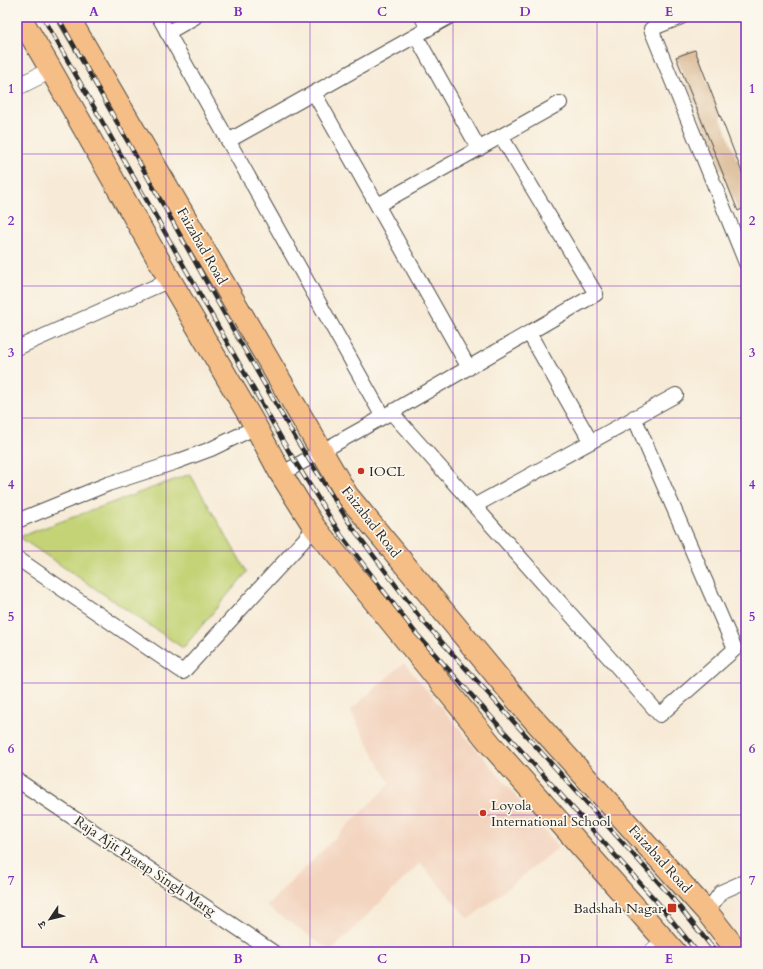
<svg xmlns="http://www.w3.org/2000/svg" width="763" height="969" font-family="Cardo,'Noto Serif Devanagari',serif">
	<rect width="100%" height="100%" fill="#fbf7ec"/>
	<filter id="ink" filterUnits="userSpaceOnUse"><feTurbulence type="fractalNoise" baseFrequency=".025" numOctaves="2"/><feDisplacementMap in="SourceGraphic" scale="8" xChannelSelector="R" yChannelSelector="G"/><feConvolveMatrix kernelMatrix="1 2 1 2 8 2 1 2 1" color-interpolation-filters="sRGB"/></filter>
	<filter id="wash" filterUnits="userSpaceOnUse"><feTurbulence type="fractalNoise" baseFrequency=".012" numOctaves="4" result="noise"/><feDisplacementMap in="SourceGraphic" scale="16" xChannelSelector="R" yChannelSelector="G"/><feGaussianBlur stdDeviation="0.9" result="paint"/><feColorMatrix in="noise" values="0 0 0 0 0 0 0 0 0 0 0 0 0 0 0 0 0 1.4 0 .05"/><feComposite in="paint" operator="in"/></filter>
	<g filter="url(#wash)">
		<rect width="100%" height="100%" fill="#f7ebd7"/>
		<!-- built -->
		<path fill="#f3d4bf" d="M 404,663 L 559,847 L 469,919 L 420,863 L 331,951 L 266,906 L 390,784 L 350,710 Z"/>
		<!-- green -->
		<path fill="#c3d376" stroke="#777f50" d="M 190,474 L 247,572 L 183,648 L 19,537 Z"/>
		<g id="blocks">
			<!-- building -->
			<path fill="#d7b48c" d="M 695,50 L 746,183 L 746,207 L 738,211 L 676,57 Z"/>
		</g>
	</g>
	<g filter="url(#ink)">
		<use href="#blocks" fill-opacity="0" stroke="#4a4845" stroke-width="1"/>
		<g fill="none" stroke-linecap="round" stroke-linejoin="round">
			<defs>
				<path id="minor" d="M 159,17 L 383,417
					M 422,17 L 428,29
					M 681,17 L 651,29 L 746,263
					M 167,33 L 195,17
					M 416,36 L 479,149
					M 314,93 L 469,368
					M 228,141 L 449,17
					M 378,205 L 560,103
					M 529,333 L 591,442
					M 17,348 L 170,280
					M 391,412 L 660,715 L 735,649 L 634,417
					M 281,474 L 383,417 L 596,294 L 501,136
					M 474,506 L 676,395
					M 17,521 L 108,484 L 176,462 L 211,449 L 256,427
					M 17,558 L 183,672 L 315,528
					M 17,780 L 273,952
					M 707,912 L 721,892 L 746,881"/>
				<path id="tertiary" d="M 17,87 L 51,70
					M 652,952 L 665,941"/>
				<path id="primary" d="M 20,17 L 51,70 L 170,280 L 256,427 L 281,474 L 315,528 L 492,746 L 675,952
					M 68,17 L 347,495 L 526,711 L 707,912 L 738,952"/>
			</defs>
			<!-- minor casing -->
			<use href="#minor" stroke="#4a4845" stroke-width="16"/>
			<!-- tertiary casing -->
			<use href="#tertiary" stroke="#4a4845" stroke-width="18"/>
			<!-- primary casing -->
			<use href="#primary" stroke="#4a4845" stroke-width="24"/>
			<!-- minor -->
			<use href="#minor" stroke="#fff" stroke-width="14"/>
			<!-- tertiary -->
			<use href="#tertiary" stroke="#fff" stroke-width="17"/>
			<!-- primary -->
			<use href="#primary" stroke="#f6be87" stroke-width="22"/>
			<defs>
				<path id="rail" d="M 43,17 L 288,450 L 341,535 L 415,632 L 658,903 L 697,952
					M 58,17 L 231,326 L 297,441 L 352,527 L 422,620 L 668,893 L 716,952"/>
			</defs>
			<!-- rail casing -->
			<use href="#rail" stroke="#2b2b2b" stroke-width="4.5"/>
			<!-- rail -->
			<use href="#rail" stroke="#fbf7ec" stroke-width="3" stroke-dasharray="9" stroke-linecap="butt"/>
		</g>
	</g>
	<!-- grid -->
	<path fill="none" stroke="#7b2cbf" stroke-width="1" stroke-opacity="0.55" d="M 166,17 L 166,952M 310,17 L 310,952M 453,17 L 453,952M 597,17 L 597,952M 17,154 L 746,154M 17,286 L 746,286M 17,418 L 746,418M 17,551 L 746,551M 17,683 L 746,683M 17,815 L 746,815"/>
	<!-- markers -->
	<g fill="#c8321e" stroke="#fbf7ec" stroke-width="1.5">
		<circle cx="361" cy="471" r="4"/>
		<circle cx="483" cy="813" r="4"/>
		<rect x="667" y="903" width="10" height="10" rx="2"/>
	</g>
	<g text-anchor="middle" dominant-baseline="central" stroke-width="3.5" stroke-linejoin="round" paint-order="stroke">
		<!-- street labels -->
		<g font-size="14" fill="#2b2b2b" stroke="#fbf7ec">
			<text transform="translate(202 246) rotate(60)">Faizabad Road</text>
			<text transform="translate(371 522) rotate(52)">Faizabad Road</text>
			<text transform="translate(660 859) rotate(48)">Faizabad Road</text>
			<text transform="translate(145 866) rotate(34)">Raja Ajit Pratap Singh Marg</text>
		</g>
		<!-- poi labels -->
		<g font-size="14" fill="#2b2b2b" stroke="#fbf7ec" text-anchor="start">
			<text x="369" y="471">IOCL</text>
			<text x="491" y="805">Loyola<tspan x="491" dy="16">International School</tspan></text>
			<text x="663" y="908" text-anchor="end">Badshah Nagar</text>
		</g>
	</g>
	<!-- margin -->
	<rect width="763" height="969" fill="none" stroke="#fbf7ec" stroke-width="44"/>
	<!-- north arrow -->
	<g transform="translate(50 919) rotate(235)" stroke="#fbf7ec" stroke-width="3" paint-order="stroke">
	<path d="M0-3L7 15L0 10L-7 15Z" fill="#2b2b2b"/>
	<text y="-6" font-size="11" font-weight="bold" text-anchor="middle" fill="#2b2b2b">उ</text>
	</g>
	<rect x="22" y="22" width="719" height="925" fill="none" stroke="#7b2cbf" stroke-width="1.5"/>
	<g font-size="13" text-anchor="middle" font-weight="bold" fill="#7b2cbf">
		<text x="94" y="16">A</text>
		<text x="238" y="16">B</text>
		<text x="382" y="16">C</text>
		<text x="525" y="16">D</text>
		<text x="669" y="16">E</text>
		<text x="11" y="93">1</text>
		<text x="752" y="93">1</text>
		<text x="11" y="225">2</text>
		<text x="752" y="225">2</text>
		<text x="11" y="357">3</text>
		<text x="752" y="357">3</text>
		<text x="11" y="489">4</text>
		<text x="752" y="489">4</text>
		<text x="11" y="621">5</text>
		<text x="752" y="621">5</text>
		<text x="11" y="753">6</text>
		<text x="752" y="753">6</text>
		<text x="11" y="885">7</text>
		<text x="752" y="885">7</text>
		<text x="94" y="963">A</text>
		<text x="238" y="963">B</text>
		<text x="382" y="963">C</text>
		<text x="525" y="963">D</text>
		<text x="669" y="963">E</text>
	</g>
</svg>
